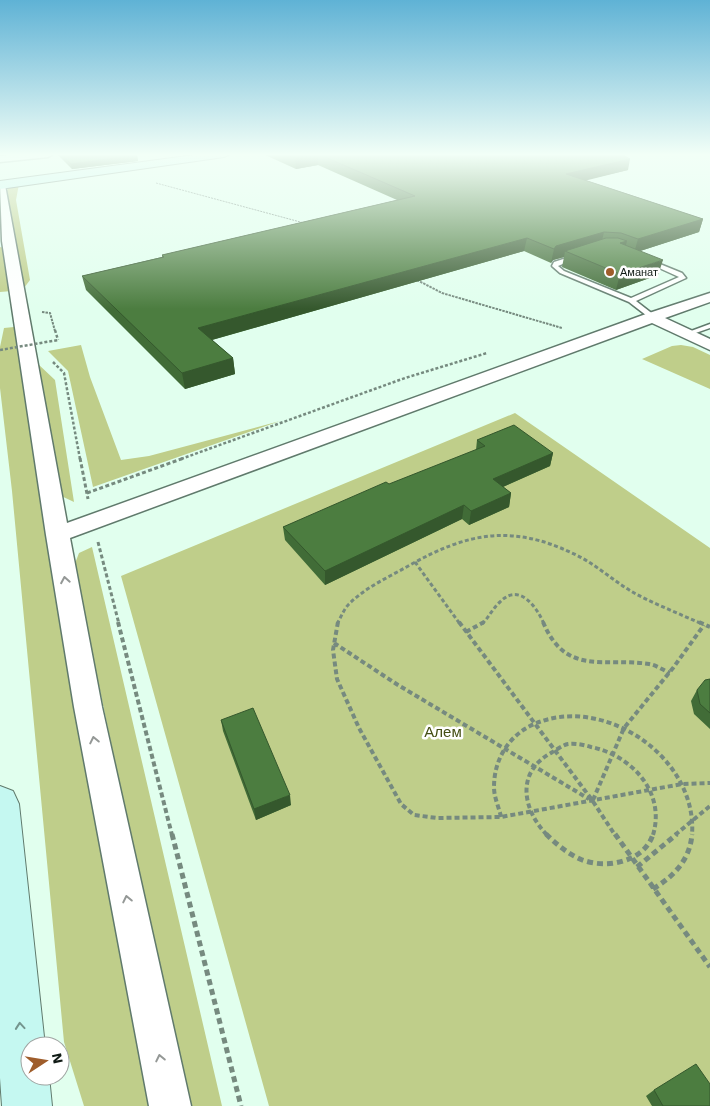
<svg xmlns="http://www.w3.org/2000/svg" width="710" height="1106" font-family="'Work Sans',sans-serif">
	<rect width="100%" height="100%" fill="#e1ffee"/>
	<!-- green -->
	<path fill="#bfce8a" d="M 19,184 L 16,200 L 30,280 L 24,288 L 6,192 L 10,186 Z
		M 0,247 L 4,248 L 12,291 L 0,292 Z
		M 14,327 L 152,1106 L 84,1106 L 64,1042 L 12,491 L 0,388 L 0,347 L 4,328 Z
		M 81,345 L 90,377 L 121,460 L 149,456 L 280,421 L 93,487 L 68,371 L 48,351 Z
		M 681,345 L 693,347 L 710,355 L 710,389 L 642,359 L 672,346 Z
		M 37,363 L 55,380 L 74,502 L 57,494 Z
		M 515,413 L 710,548 L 710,1106 L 269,1106 L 121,576 Z
		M 92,547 L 222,1106 L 187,1106 L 74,566 L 79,553 Z"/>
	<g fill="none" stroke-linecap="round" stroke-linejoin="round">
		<defs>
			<path id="lane" d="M 576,255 L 581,256 L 558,266 L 564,271 L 631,298 L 679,277 L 646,262 L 646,260 L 650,260 L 682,273 L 686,278 L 636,301 L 654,315 L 655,317 L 651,319 L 629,302 L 560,273 L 552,266 L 554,262 Z
				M 710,324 L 710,328 L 687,336 L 683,334 Z"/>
			<path id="street" d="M 24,154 L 53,154 L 48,157 L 0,162 L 0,156 Z
				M 0,182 L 5,185 L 67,523 L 646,314 L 710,293 L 710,302 L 665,318 L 710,339 L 710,350 L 652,323 L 70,538 L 102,707 L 191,1106 L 149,1106 L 74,707 L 46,535 L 2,241 Z"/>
			<path id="secondary" d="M 202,154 L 230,154 L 224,157 L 0,189 L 0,181 Z
				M 0,786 L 13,791 L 19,804 L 45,1046 L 30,1046 L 30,1076 L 49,1076 L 52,1106 L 2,1106 L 0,1078 Z"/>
		</defs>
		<!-- lane casing -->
		<use href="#lane" stroke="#607a6c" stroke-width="3"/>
		<!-- street casing -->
		<use href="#street" stroke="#607a6c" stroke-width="3"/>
		<!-- secondary casing -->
		<use href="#secondary" stroke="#607a6c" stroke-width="2"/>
		<!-- path-far5 -->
		<path stroke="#768a7f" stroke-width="1" stroke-dasharray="2 1" stroke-linecap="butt" d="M 156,183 L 304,223"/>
		<!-- path-far4 -->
		<path stroke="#768a7f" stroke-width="2" stroke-dasharray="2.5 1" stroke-linecap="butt" d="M 417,280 L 442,293 L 562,328
			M 42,312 L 50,313 L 55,331"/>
		<!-- path-far3 -->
		<path stroke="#768a7f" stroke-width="2.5" stroke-dasharray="3 2" stroke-linecap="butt" d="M 55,330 L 58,340
			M 53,362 L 64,373 L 80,459
			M 181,459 L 405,378 L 487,353"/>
		<!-- path-far2 -->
		<path stroke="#768a7f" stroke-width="3" stroke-dasharray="4 2.5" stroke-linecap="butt" d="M 80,458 L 88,499
			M 87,493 L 184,458
			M 98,542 L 119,624
			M 415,562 L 460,624
			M 337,624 C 341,617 344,609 349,604 C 366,587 389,577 410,565 C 467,533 511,524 572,553 C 595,563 614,582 636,594 C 657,605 680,614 702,624
			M 482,624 C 489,617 493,608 500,602 C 519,582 537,607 544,624"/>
		<!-- path-far1 -->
		<path stroke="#768a7f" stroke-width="4" stroke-dasharray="5 3" stroke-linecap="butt" d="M 118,622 L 172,835
			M 338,622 L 333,650 L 337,679 L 359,728 L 401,804 L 414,815 L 437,818 L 501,817 L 682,784 L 710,783
			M 459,622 L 592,800 L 615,835
			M 543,622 C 566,677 604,657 649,664 C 656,665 663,670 670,673
			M 699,622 L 710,627
			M 466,632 L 484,622
			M 334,643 L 398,685 L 589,799
			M 593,800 L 624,728 L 673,668 L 704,625
			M 501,817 C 499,807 494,798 494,787 C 494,761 507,738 530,726 C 600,691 698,756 692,835
			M 547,835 C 522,809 516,772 551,753 C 556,750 563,745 568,744 C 575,743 585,745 591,747 C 631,755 666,792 653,835
			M 675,835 L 710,806"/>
		<!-- path -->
		<path stroke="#768a7f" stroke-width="5" stroke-dasharray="6 4" stroke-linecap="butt" d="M 172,834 L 241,1106
			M 546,834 C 556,844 567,853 580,859 C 605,870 645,862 653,834
			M 615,834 L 710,967
			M 637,867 L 677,834
			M 653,889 C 674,876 690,860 692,834"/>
		<!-- lane -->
		<use href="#lane" fill="#fff" fill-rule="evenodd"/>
		<!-- street -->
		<use href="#street" fill="#fff" fill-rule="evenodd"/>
		<!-- secondary -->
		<use href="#secondary" fill="#c5f8f1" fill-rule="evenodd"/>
		<!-- path-bridge -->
		<path stroke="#768a7f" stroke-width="2.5" stroke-dasharray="3 2" stroke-linecap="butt" d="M 0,350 L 58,340"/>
	</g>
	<!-- wall -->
	<path fill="#416c37" d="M 57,154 L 135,154 L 137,155 L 138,161 L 72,169 Z
		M 263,154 L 621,154 L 628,170 L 585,180 L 703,219 L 699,232 L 640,251 L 658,275 L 616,290 L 562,267 L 564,257 L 553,260 L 551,263 L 524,251 L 212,340 L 233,358 L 235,374 L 185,389 L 86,290 L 82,276 L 162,257 L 162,255 L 397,200 L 318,165 L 296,169 Z
		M 477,440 L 553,453 L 550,466 L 503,487 L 511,493 L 509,507 L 469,525 L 462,519 L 325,585 L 285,540 L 283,527 L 476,450 Z
		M 710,679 L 710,729 L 694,714 L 691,701 L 697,690 Z
		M 221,720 L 291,805 L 256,820 L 223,731 Z
		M 654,1090 L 710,1106 L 652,1106 L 646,1096 Z"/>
	<!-- shaded-wall -->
	<path fill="#35582d" d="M 318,154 L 318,165 L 296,169 L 295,158 Z
		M 137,155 L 138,161 L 72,169 L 71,164 Z
		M 630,159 L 628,170 L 564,186 L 566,174 Z
		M 703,219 L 699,232 L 634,253 L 638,239 Z
		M 604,232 L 601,245 L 565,251 L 564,257 L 553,260 L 551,263 L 554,249 L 556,246 Z
		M 527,238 L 524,251 L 201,343 L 198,328 Z
		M 627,241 L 623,256 L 620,243 Z
		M 663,260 L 658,275 L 616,290 L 620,274 Z
		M 233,358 L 235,374 L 185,389 L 182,373 Z
		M 553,453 L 550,466 L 491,492 L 493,479 Z
		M 511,493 L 509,507 L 469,525 L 471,511 Z
		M 464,505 L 462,519 L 325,585 L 325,571 Z
		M 290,795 L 291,805 L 256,820 L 254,809 Z"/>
	<!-- building -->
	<path fill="#4c7d40" stroke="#35582d" d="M 61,154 L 135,154 L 137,155 L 71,164 Z
		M 286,154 L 621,154 L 630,159 L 566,174 L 703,219 L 638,239 L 621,233 L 604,232 L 556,246 L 554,249 L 527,238 L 198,328 L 233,358 L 182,373 L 82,276 L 164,257 L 162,255 L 415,196 L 318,154 L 295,158 Z
		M 606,238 L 618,238 L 627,241 L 620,243 L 663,260 L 620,274 L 565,251 Z
		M 514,425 L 553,453 L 493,479 L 511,493 L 471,511 L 464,505 L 325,571 L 283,527 L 386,482 L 389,484 L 485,446 L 477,440 Z
		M 710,679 L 710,713 L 700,704 L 697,690 L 705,680 Z
		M 253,708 L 290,795 L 254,809 L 221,720 Z
		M 696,1064 L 710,1084 L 710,1106 L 663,1106 L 654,1090 Z"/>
	<!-- one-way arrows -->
	<defs><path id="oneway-chevron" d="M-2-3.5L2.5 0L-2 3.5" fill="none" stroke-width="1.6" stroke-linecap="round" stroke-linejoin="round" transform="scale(1.25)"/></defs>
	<g stroke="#949896">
		<use href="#oneway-chevron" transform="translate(65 580) rotate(-100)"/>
		<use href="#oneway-chevron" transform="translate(94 740) rotate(-102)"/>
		<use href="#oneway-chevron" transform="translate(127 899) rotate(-102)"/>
		<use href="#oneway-chevron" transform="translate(160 1058) rotate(-102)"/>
	</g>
	<use stroke="#74958e" href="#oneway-chevron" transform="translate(20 1026) rotate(-95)"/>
	<!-- sky -->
	<linearGradient id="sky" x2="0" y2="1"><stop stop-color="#5fb2d5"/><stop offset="0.5" stop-color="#f2fff7"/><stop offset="1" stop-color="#f2fff7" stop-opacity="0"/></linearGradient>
	<rect width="710" height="309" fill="url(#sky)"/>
	<!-- markers -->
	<circle fill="#9f5d2b" stroke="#fff" stroke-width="2" cx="610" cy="272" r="5"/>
	<g text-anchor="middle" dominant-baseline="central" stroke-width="5" stroke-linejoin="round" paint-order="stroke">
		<!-- far-poi labels -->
		<g font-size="11" fill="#111b16" stroke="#fff" text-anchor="start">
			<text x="620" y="272">Аманат</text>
		</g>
		<!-- near-park labels -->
		<g font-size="15" fill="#444e14" stroke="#fff">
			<text x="443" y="732">Алем</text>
		</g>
	</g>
	<!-- north arrow -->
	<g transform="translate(45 1061) rotate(78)"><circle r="24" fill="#ffffff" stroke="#a0a4a2"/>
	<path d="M0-4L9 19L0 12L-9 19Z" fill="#9f5d2b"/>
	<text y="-8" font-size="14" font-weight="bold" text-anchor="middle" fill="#111b16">N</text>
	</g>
</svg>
